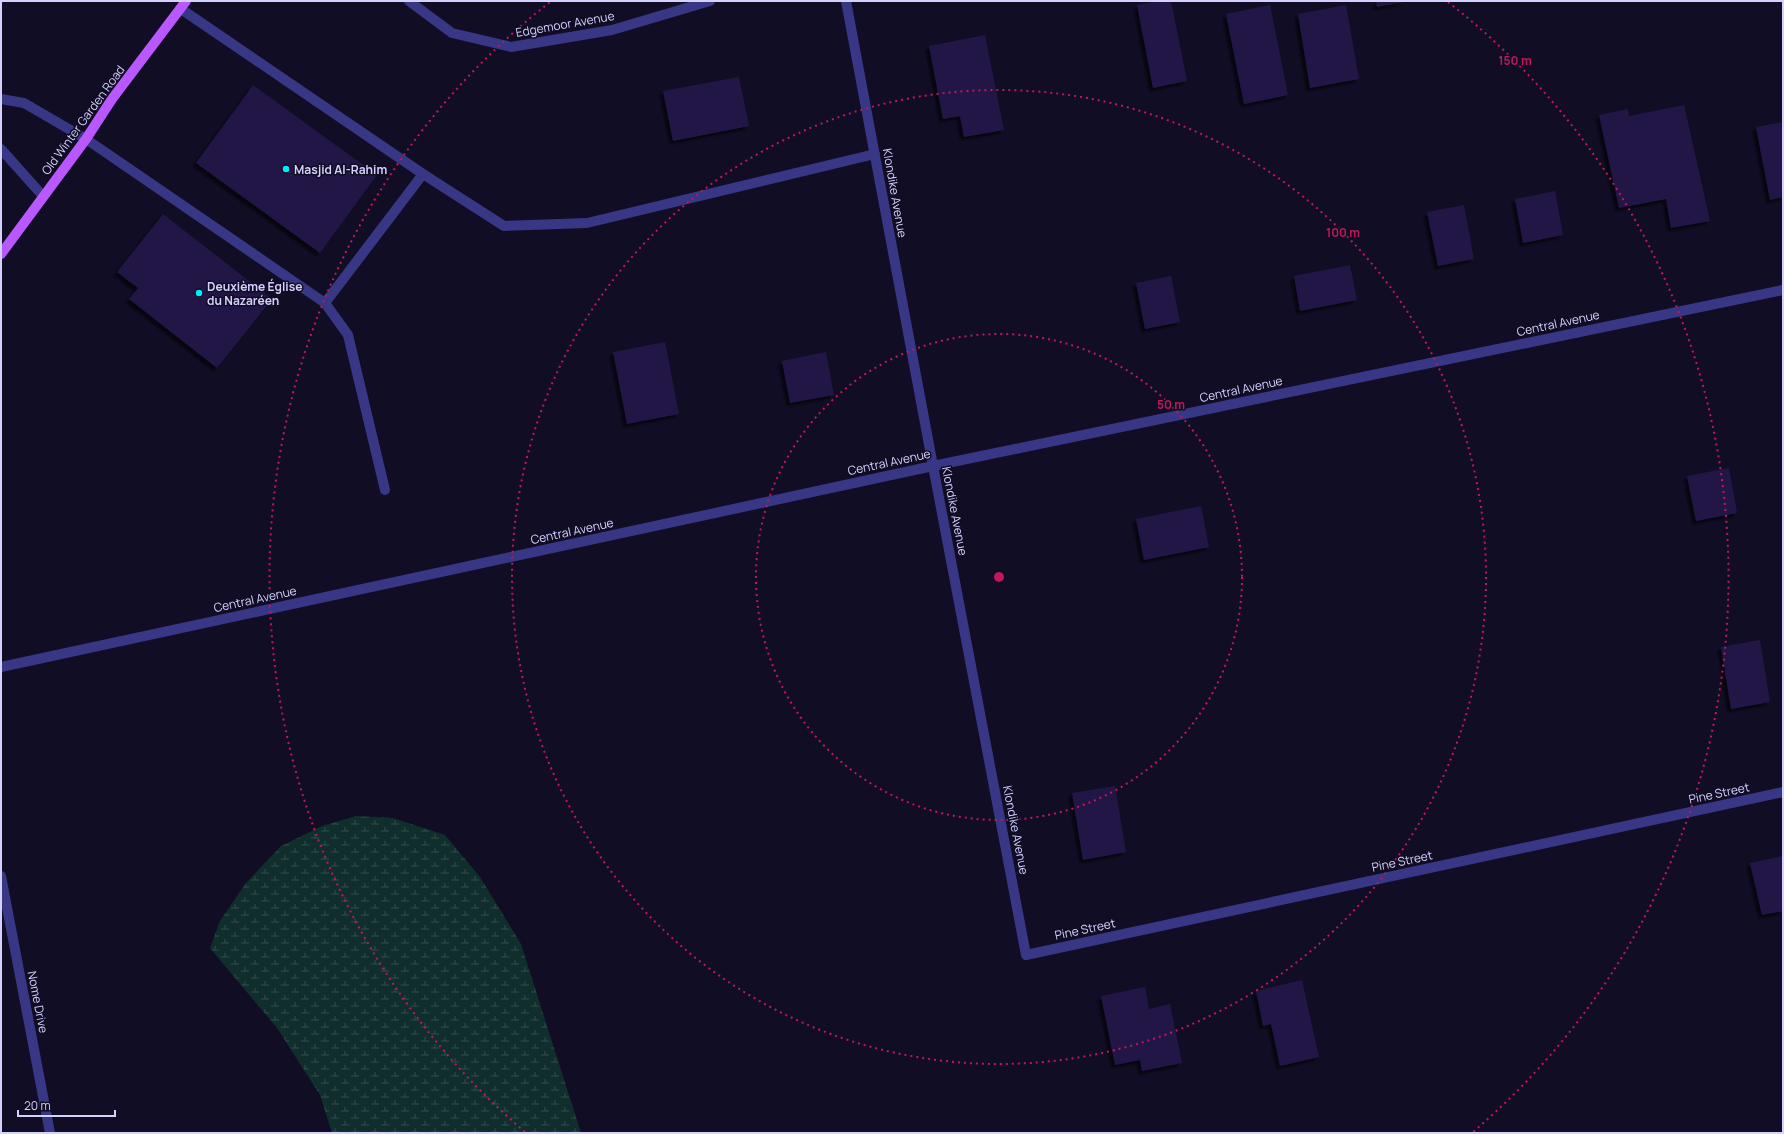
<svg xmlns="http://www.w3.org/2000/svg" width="1784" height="1134" font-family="Manrope,sans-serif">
	<defs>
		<pattern id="wetland-marsh" width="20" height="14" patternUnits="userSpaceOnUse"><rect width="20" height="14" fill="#102f2c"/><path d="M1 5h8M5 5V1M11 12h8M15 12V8" fill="none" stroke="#324c4c"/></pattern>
		<filter id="shadow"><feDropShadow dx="-3.5" dy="3.5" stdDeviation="1" flood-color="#0009"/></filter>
	</defs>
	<rect width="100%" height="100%" fill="#110d24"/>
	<!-- wetland -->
	<path fill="url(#wetland-marsh)" d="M 356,816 L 393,818 L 445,835 L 480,877 L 521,944 L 581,1133 L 332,1133 L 320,1095 L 277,1028 L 210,948 L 220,921 L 246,883 L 281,846 L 322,826 Z"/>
	<!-- building -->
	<path fill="#201946" filter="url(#shadow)" d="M 1159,1 L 1171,1 L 1187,81 L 1153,88 L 1137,5 Z
		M 1376,1 L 1404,1 L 1404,2 L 1377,7 Z
		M 1270,5 L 1288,95 L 1244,104 L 1226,14 Z
		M 1346,5 L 1359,79 L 1310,88 L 1298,14 Z
		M 985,35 L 1004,130 L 964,137 L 960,116 L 943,119 L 929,46 Z
		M 739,77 L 749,126 L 673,141 L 663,91 Z
		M 253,85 L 377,175 L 320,253 L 196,163 Z
		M 1684,105 L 1710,221 L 1671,228 L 1666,199 L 1619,208 L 1599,115 L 1628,109 L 1629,116 Z
		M 1783,122 L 1783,197 L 1770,200 L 1756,127 Z
		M 1555,191 L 1563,235 L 1523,243 L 1515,199 Z
		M 1464,205 L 1474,259 L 1438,266 L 1427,212 Z
		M 163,214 L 272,299 L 217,368 L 129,299 L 138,288 L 117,272 Z
		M 1350,265 L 1357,300 L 1300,311 L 1294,276 Z
		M 1171,276 L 1180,322 L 1145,329 L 1136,283 Z
		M 665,342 L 679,414 L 627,424 L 613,352 Z
		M 826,352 L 834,395 L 790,403 L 782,361 Z
		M 1729,468 L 1737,513 L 1696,521 L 1687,476 Z
		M 1201,506 L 1209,547 L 1144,560 L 1136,519 Z
		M 1760,640 L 1770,702 L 1731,709 L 1721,647 Z
		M 1115,786 L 1126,852 L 1083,860 L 1072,793 Z
		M 1783,856 L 1783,911 L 1762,915 L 1750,863 Z
		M 1302,980 L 1319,1057 L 1280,1066 L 1271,1024 L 1263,1026 L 1256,991 Z
		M 1145,987 L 1149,1009 L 1170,1004 L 1182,1063 L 1142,1071 L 1140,1060 L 1115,1065 L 1101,996 Z"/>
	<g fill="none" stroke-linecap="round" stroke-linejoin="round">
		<!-- minor -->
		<path stroke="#373785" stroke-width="10" d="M 409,1 L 452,33 L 511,47 L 612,30 L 710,1
			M 846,1 L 933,466 L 1026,955 L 1783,792
			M 181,9 L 423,174 L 325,303
			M 1,99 L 24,103 L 86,139 L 325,303 L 348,335 L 385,490
			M 1,149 L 43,196
			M 423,174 L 504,226 L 587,223 L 875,154
			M 1,667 L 933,466 L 1783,290
			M 1,876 L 50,1133"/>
		<!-- major -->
		<path stroke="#ba58ff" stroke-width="10" d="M 1,254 L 86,139 L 112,99 L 186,1"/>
	</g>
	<!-- distance rings -->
	<g fill="none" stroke="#c2185b" stroke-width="2" stroke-dasharray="2 4">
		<circle cx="999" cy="577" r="243"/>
		<circle cx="999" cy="577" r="487"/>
		<path d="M525 1132A730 730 0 0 1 550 2M1448 2A730 730 0 0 1 1473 1132"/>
	</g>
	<!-- markers -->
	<g fill="#00ecfc" stroke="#110d24" stroke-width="1.5">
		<circle cx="286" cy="169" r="4"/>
		<circle cx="199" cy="293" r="4"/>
	</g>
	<g text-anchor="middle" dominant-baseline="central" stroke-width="3" stroke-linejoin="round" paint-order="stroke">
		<!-- street labels -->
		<g font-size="12" fill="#d4d1ff" stroke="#110d24">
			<text transform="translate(565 24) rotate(-10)">Edgemoor Avenue</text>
			<text transform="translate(83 120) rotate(-54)">Old Winter Garden Road</text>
			<text transform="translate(895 193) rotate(80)">Klondike Avenue</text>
			<text transform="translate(1558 323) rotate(-12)">Central Avenue</text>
			<text transform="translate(1241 389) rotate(-12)">Central Avenue</text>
			<text transform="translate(889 462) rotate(-12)">Central Avenue</text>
			<text transform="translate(955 511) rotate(79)">Klondike Avenue</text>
			<text transform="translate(572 531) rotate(-12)">Central Avenue</text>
			<text transform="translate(255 599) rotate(-12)">Central Avenue</text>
			<text transform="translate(1719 793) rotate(-12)">Pine Street</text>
			<text transform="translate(1016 830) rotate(79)">Klondike Avenue</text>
			<text transform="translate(1402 861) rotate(-12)">Pine Street</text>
			<text transform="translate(1085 929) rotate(-12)">Pine Street</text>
			<text transform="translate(38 1002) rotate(79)">Nome Drive</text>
		</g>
		<!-- poi labels -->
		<g font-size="12" font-weight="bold" fill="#d4d1ff" stroke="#110d24" text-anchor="start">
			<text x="294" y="169">Masjid Al-Rahim</text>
			<text x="207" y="286">Deuxième Église<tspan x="207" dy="14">du Nazaréen</tspan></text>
		</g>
	</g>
	<circle cx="999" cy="577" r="6" fill="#c2185b" stroke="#110d24" stroke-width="2"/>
	<g font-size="12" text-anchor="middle" font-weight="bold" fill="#c2185b" stroke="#110d24" stroke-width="3" stroke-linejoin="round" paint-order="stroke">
		<text x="1515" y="65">150 m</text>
		<text x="1343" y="237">100 m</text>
		<text x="1171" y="409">50 m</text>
	</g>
	<!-- border -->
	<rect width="1784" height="1134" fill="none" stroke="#d4d1ff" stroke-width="4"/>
	<!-- scale -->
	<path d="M18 1110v6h97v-6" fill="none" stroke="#d4d1ff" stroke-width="2"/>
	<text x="24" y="1110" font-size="12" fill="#d4d1ff" stroke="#110d24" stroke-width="3" paint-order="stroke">20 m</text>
</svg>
